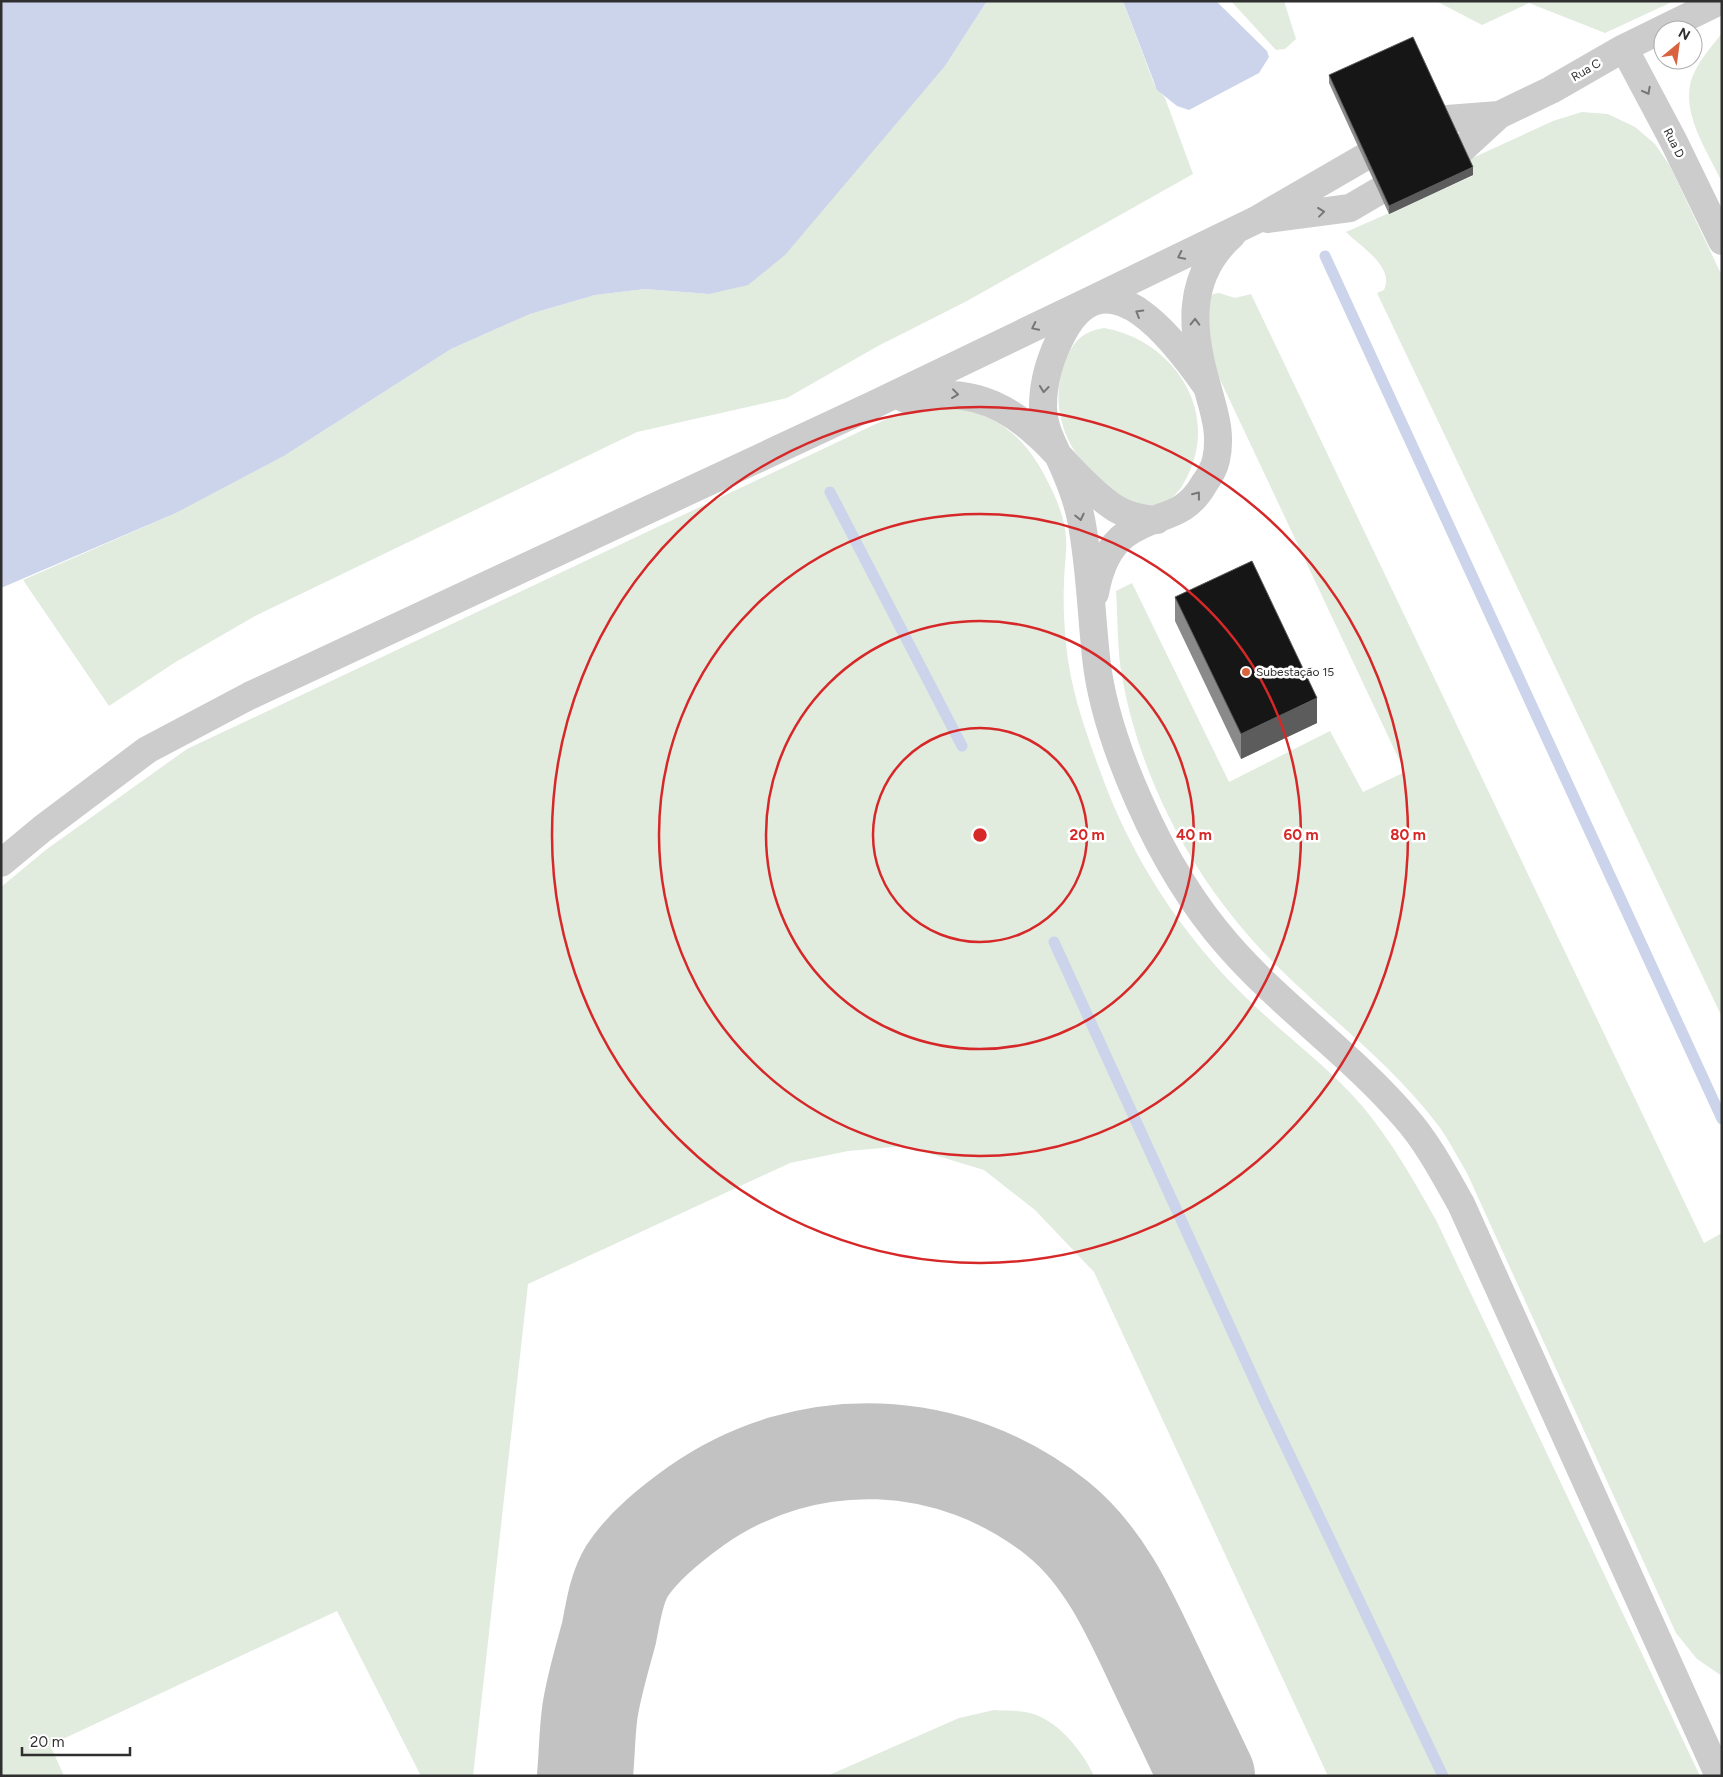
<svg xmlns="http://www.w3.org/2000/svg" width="1723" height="1777" font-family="Figtree,sans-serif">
	<rect width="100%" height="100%" fill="#fff"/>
	<!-- green -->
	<path fill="#e1ebde" d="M 987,1 L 1123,1 L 1154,84 L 1165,98 L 1193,174 L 967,301 L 878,346 L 787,398 L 637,432 L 255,616 L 174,663 L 109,706 L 23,580 L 176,513 L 284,456 L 451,349 L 530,314 L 595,295 L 645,289 L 709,294 L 867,156 L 945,66 Z
		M 1231,1 L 1284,1 L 1296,39 L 1285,49 L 1276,50 Z
		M 1436,1 L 1674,1 L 1605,33 L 1529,3 L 1482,25 Z
		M 1722,33 L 1722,182 C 1707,150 1676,107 1695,71 C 1702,57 1713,45 1722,33 Z
		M 1582,112 L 1608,114 L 1635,127 L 1655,144 L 1670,166 L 1722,276 L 1722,1017 L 1377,293 L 1384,290 C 1395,267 1361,247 1346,232 L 1473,176 L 1466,161 L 1553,121 Z
		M 1219,293 L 1235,298 L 1251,294 L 1704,1243 L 1722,1233 L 1722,1676 L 1697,1659 L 1676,1633 L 1467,1173 C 1458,1158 1449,1140 1438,1125 C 1392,1064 1330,1019 1277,966 C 1198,888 1142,786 1122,677 C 1117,649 1118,619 1116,591 L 1132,583 L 1229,782 L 1330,731 L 1363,792 L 1405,772 L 1216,371 L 1209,348 L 1209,299 L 1213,294 Z
		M 1104,328 C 1168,339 1217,403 1191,468 C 1185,482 1179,495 1165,502 C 1125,522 1072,460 1063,426 C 1056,403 1057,382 1066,360 C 1073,341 1084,331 1104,328 Z
		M 950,405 C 1003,418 1026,437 1050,486 C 1058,502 1065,520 1066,538 C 1067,553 1064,568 1064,583 C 1063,603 1064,623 1066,643 C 1070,692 1089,741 1106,787 C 1138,870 1192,948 1257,1008 C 1292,1041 1332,1070 1363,1107 C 1392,1142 1414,1181 1436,1220 L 1700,1776 L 1328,1776 L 1094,1272 L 1035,1210 L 984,1170 L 905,1146 L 848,1151 L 790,1163 L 528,1284 L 473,1776 L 421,1776 L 337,1611 L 50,1745 L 64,1776 L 1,1776 L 1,887 L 47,849 L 187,749 L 897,414 L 921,406 Z
		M 994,1710 C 1004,1711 1015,1710 1025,1712 C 1056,1717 1082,1750 1094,1776 L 827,1776 L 959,1718 Z"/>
	<!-- water -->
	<path fill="#cbd4ea" d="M 1,1 L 987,1 L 945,66 L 785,255 L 748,285 L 709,294 L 645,289 L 595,295 L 530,314 L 451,349 L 284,456 L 176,513 L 1,588 Z
		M 1123,1 L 1216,1 L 1267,51 L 1269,57 L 1259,73 L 1189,110 L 1177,106 L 1157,90 Z"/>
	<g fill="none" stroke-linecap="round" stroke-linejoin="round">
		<!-- stream -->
		<path stroke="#cbd4ea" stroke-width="11" d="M 1325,256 L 1722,1119
			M 830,492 L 962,746
			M 1054,942 L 1264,1401 L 1443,1776"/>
		<!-- taxiway -->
		<path stroke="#c2c2c2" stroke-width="96" d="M 585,1776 C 587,1754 587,1732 590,1711 C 594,1685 602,1659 609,1633 C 613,1613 616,1589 627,1571 C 644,1545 671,1524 696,1506 C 807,1428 952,1434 1058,1519 C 1105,1557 1130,1614 1155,1667 C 1173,1704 1190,1740 1207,1776"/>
		<!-- minor -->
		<path stroke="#ccc" stroke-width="28" d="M 1624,48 L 1674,142 L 1722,241
			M 1447,119 L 1499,115 L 1551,90 L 1624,48 L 1720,1
			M 1461,150 L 1499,115
			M 1267,219 L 1350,208 L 1379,191
			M 1207,387 C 1177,344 1109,251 1064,331 C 1051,355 1043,378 1043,406 C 1043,431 1057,450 1066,473 C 1072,487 1078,504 1081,519 C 1090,565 1091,611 1096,657 C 1101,706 1119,756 1139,801 C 1161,851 1192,904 1228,945 C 1282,1007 1351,1054 1405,1117 C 1428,1143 1444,1174 1461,1204 L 1719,1776
			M 905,399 C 957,387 999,398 1039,436 C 1056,451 1070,470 1087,485 C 1110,507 1124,518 1157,520
			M 1095,593 C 1099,571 1108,547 1126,534 C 1156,512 1183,521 1204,484 C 1209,477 1214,469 1216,460 C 1222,433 1214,412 1207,386 C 1191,332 1185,277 1232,235
			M 1,863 L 42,829 L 147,750 L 249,696 L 873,405 L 1089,301 L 1256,220 L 1363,158"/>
	</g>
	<!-- wall -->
	<path fill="#8a8a8a" d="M 1329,75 L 1473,175 L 1389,214 L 1329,83 Z
		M 1175,597 L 1317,723 L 1241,759 L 1175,621 Z"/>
	<!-- shaded-wall -->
	<path fill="#5c5c5c" d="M 1473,167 L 1473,175 L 1389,214 L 1389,206 Z
		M 1317,698 L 1317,723 L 1241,759 L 1241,734 Z"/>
	<!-- building -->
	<path fill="#161616" stroke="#5c5c5c" d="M 1413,37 L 1473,167 L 1389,206 L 1329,75 Z
		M 1252,561 L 1317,698 L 1241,734 L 1175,597 Z"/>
	<!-- one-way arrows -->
	<defs><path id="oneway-chevron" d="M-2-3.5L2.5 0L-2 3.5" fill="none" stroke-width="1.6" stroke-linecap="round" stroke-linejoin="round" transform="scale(1.25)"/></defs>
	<g stroke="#767676">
		<use href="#oneway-chevron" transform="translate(1647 91) rotate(62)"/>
		<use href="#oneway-chevron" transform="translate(1321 212) rotate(-7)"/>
		<use href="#oneway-chevron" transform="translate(1181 256) rotate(154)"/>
		<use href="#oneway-chevron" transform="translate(1139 313) rotate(-150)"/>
		<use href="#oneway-chevron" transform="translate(1195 322) rotate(-89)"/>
		<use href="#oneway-chevron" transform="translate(1035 327) rotate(154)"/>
		<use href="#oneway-chevron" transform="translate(1044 389) rotate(96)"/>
		<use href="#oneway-chevron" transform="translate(955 394) rotate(7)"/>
		<use href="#oneway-chevron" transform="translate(1197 495) rotate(-52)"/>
		<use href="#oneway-chevron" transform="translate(1080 517) rotate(77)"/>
	</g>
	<!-- distance rings -->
	<g fill="none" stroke="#d62828" stroke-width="2.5">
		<circle cx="980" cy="835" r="107"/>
		<circle cx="980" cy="835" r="214"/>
		<circle cx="980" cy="835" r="321"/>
		<circle cx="980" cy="835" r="428"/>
	</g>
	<!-- markers -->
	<circle fill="#d9633e" stroke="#fff" stroke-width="2" cx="1246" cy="672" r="5"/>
	<g text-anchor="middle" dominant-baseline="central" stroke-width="5" stroke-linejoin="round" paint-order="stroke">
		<!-- street labels -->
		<g font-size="12" fill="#2f2f2f" stroke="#fff">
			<text transform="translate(1586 70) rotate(-30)">Rua C</text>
			<text transform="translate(1674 143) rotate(63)">Rua D</text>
		</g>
		<!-- poi labels -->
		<g font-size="12" fill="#2f2f2f" stroke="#fff" text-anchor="start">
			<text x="1256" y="672">Subestação 15</text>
		</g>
	</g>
	<circle cx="980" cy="835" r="8" fill="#d62828" stroke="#fff" stroke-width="2.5"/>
	<g font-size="15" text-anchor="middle" font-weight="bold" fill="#d62828" stroke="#fff" stroke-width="5" stroke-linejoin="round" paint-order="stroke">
		<text x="1087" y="840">20 m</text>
		<text x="1194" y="840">40 m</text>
		<text x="1301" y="840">60 m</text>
		<text x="1408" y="840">80 m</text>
	</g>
	<!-- border -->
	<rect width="1723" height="1777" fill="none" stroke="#2f2f2f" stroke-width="5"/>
	<!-- north arrow -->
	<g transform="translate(1678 45) rotate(29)"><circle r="24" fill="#ffffff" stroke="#acacac"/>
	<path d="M0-4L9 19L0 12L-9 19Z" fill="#d9633e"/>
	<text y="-8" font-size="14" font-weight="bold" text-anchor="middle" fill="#2f2f2f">N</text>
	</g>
	<!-- scale -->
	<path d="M22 1747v8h108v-8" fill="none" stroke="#2f2f2f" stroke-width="2.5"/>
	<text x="30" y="1747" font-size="15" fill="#2f2f2f" stroke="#ffffff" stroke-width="4" paint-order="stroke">20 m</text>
</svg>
